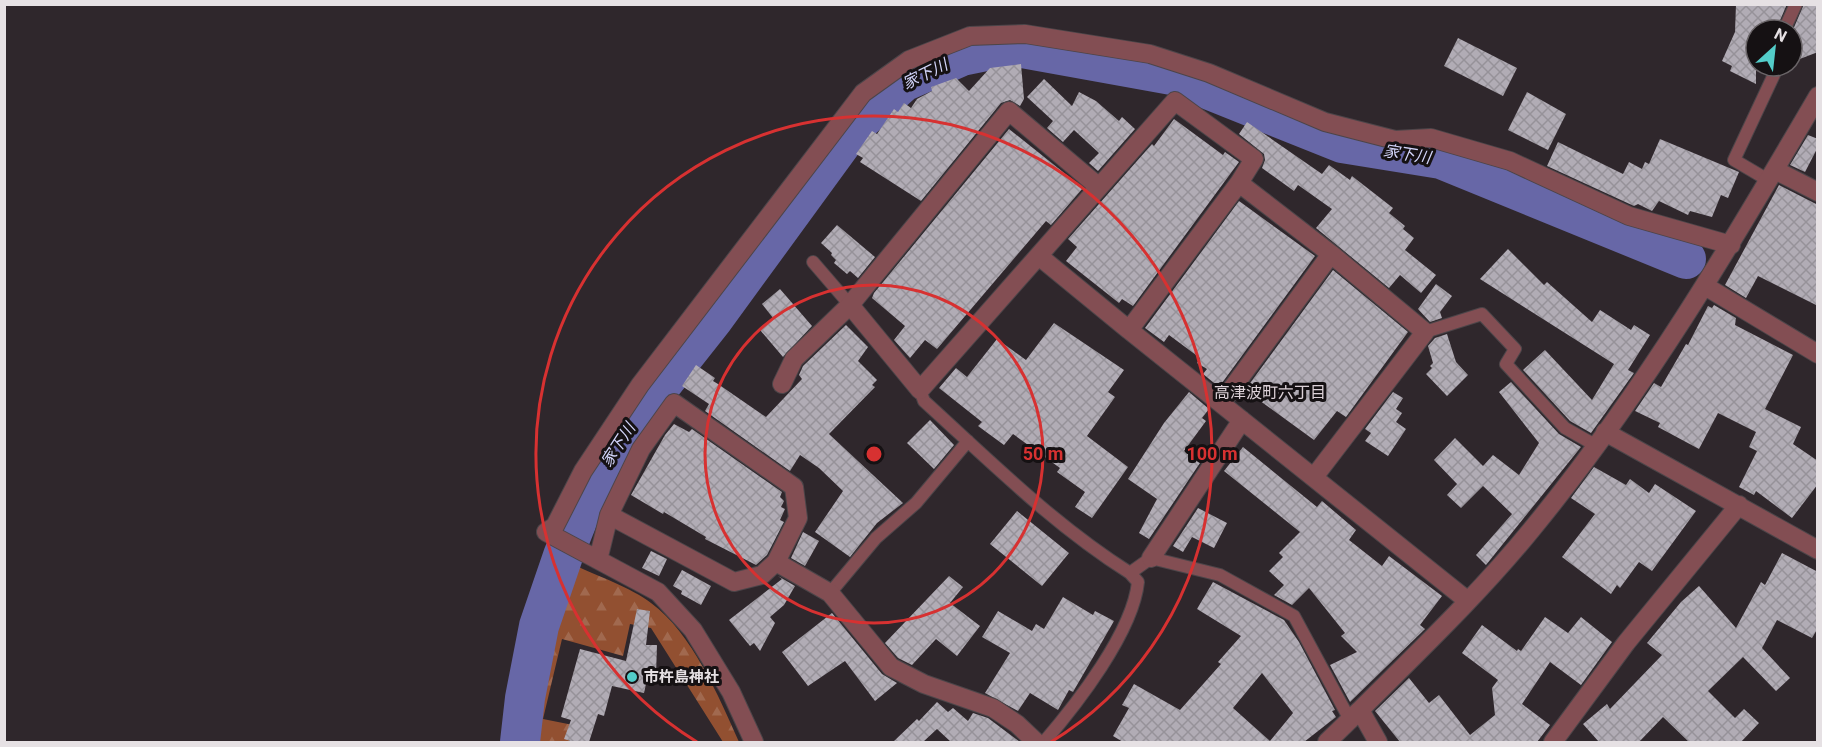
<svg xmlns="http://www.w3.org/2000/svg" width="1822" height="747" font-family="Roboto,'Noto Sans JP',sans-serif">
	<defs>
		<pattern id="forest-firs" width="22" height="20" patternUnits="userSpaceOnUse" patternTransform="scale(1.5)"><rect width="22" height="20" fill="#925031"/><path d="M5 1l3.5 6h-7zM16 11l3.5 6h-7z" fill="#a1694f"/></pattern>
		<pattern id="building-cross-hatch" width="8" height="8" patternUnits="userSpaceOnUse" patternTransform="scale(1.5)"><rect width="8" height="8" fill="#b1acb5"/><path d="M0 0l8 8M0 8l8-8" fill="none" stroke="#969299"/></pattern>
	</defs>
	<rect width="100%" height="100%" fill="#2f272c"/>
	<!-- forest -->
	<path fill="url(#forest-firs)" d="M 572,564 C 595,575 632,588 651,603 C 692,633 719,697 739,742 L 723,742 L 651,628 L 630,624 L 623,656 L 562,639 L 543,719 L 573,725 L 569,742 L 532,742 C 539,681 554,623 572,564 Z"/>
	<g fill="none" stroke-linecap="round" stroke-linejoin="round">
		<!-- river -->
		<path stroke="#6767a7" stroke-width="40" d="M 520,742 L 525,698 L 539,626 L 563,556 L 589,491 L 627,428 L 714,318 L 854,126 L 903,82 L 962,56 L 1011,46 L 1172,75 L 1342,143 L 1441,159 L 1686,259"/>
	</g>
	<!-- building -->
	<path fill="url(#building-cross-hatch)" fill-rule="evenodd" d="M 1736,4 L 1787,4 L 1776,30 L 1756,30 L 1756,84 L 1730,71 L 1732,66 L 1722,61 L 1735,32 Z
		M 1804,4 L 1818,4 L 1818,52 L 1792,62 L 1792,32 Z
		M 1458,38 L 1517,68 L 1503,96 L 1444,66 Z
		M 1021,64 L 1024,99 L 1020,106 L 1010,100 L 1001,103 L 921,201 L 860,162 L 863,158 L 856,154 L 872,131 L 877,134 L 894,109 L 898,112 L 904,103 L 911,108 L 917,99 L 932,91 L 931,87 L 956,78 L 969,91 L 990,68 Z
		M 1044,79 L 1072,106 L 1079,92 L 1096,101 L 1119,121 L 1122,117 L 1135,129 L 1098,171 L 1089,163 L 1099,153 L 1074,130 L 1063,142 L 1047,128 L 1053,121 L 1027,97 Z
		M 1527,92 L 1566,114 L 1548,150 L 1508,130 Z
		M 1174,119 L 1223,155 L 1225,152 L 1239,162 L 1133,306 L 1122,299 L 1119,303 L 1066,261 L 1077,247 L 1068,239 L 1152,144 L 1154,146 Z
		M 1247,122 L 1322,174 L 1329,165 L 1350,180 L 1352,176 L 1393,208 L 1389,213 L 1405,226 L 1403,229 L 1414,238 L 1405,250 L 1436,275 L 1421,293 L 1400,275 L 1389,288 L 1316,228 L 1332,209 L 1298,185 L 1294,191 L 1262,168 L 1265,160 L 1264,154 L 1239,134 Z
		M 1009,129 L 1083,188 L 1051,225 L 1046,221 L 937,349 L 925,340 L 910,358 L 894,340 L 905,326 L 872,298 L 874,293 Z
		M 1808,135 L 1818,139 L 1818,147 L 1805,172 L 1790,165 Z
		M 1660,139 L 1739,172 L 1728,198 L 1721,195 L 1712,217 L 1690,211 L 1688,215 L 1659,201 L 1652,211 L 1638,204 L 1634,206 L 1547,166 L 1558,142 L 1623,174 L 1629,162 L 1642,169 L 1645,162 L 1649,164 Z
		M 1779,185 L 1818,205 L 1818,306 L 1758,276 L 1746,298 L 1725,285 Z
		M 1239,201 L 1315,256 L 1219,387 L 1203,374 L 1207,369 L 1197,363 L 1200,358 L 1169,335 L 1164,342 L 1145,328 Z
		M 837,225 L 875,257 L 858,278 L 850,271 L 847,274 L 834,263 L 836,260 L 831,255 L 832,253 L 821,243 Z
		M 1508,249 L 1544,285 L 1547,282 L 1592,322 L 1600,310 L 1631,330 L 1634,325 L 1650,335 L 1628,370 L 1634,373 L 1591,433 L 1570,421 L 1523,370 L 1545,350 L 1592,400 L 1614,364 L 1480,279 Z
		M 1333,270 L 1408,332 L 1346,417 L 1337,411 L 1314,440 L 1245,390 Z
		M 1436,284 L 1452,296 L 1440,312 L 1442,318 L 1430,322 L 1418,309 Z
		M 780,289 L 812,326 L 783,357 L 760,330 L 773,318 L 762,304 Z
		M 1714,305 L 1736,318 L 1735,325 L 1793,355 L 1765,409 L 1801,427 L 1793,444 L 1818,461 L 1818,484 L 1792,518 L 1756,491 L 1754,495 L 1739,487 L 1757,451 L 1749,447 L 1756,432 L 1718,413 L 1699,449 L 1658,427 L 1660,423 L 1635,411 L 1654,383 L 1661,387 L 1686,344 L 1688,345 L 1708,306 L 1712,308 Z
		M 1054,323 L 1124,370 L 1108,392 L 1115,397 L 1087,436 L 1128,467 L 1092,518 L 1075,507 L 1085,492 L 1057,472 L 1060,468 L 1013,434 L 1004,445 L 978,426 L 982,422 L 939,388 L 956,368 L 967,377 L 997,339 L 1026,360 Z
		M 846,325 L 868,347 L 858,361 L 877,380 L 872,385 L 875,387 L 829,434 L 903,503 L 877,523 L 850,557 L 815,532 L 843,491 L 819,468 L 800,455 L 790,471 L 705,411 L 709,404 L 682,386 L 696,365 L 715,378 L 713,381 L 718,384 L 766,417 L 802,379 L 799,375 L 803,366 Z
		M 1447,334 L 1456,362 L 1468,375 L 1447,396 L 1426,374 L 1432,368 L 1430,366 L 1433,363 L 1428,346 L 1435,338 Z
		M 1511,382 L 1559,434 L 1581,447 L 1486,565 L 1476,555 L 1512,514 L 1483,486 L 1461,508 L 1447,495 L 1457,484 L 1434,460 L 1455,438 L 1483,466 L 1493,455 L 1519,475 L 1539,443 L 1499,392 Z
		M 1189,392 L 1209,409 L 1202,418 L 1206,421 L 1184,451 L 1200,463 L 1149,539 L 1139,533 L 1157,499 L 1128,479 L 1164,423 Z
		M 1393,392 L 1403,398 L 1396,409 L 1402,413 L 1396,422 L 1406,429 L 1388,456 L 1365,441 L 1371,433 L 1365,429 Z
		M 930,420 L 954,445 L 934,469 L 907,443 Z
		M 674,424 L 689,432 L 692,429 L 782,492 L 780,497 L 784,501 L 781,507 L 785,509 L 780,520 L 784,522 L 767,555 L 756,565 L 705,539 L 706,537 L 664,512 L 663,514 L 631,495 L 665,435 Z
		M 1243,447 L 1317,507 L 1322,501 L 1356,530 L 1349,540 L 1382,566 L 1389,556 L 1442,596 L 1420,625 L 1425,629 L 1350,702 L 1330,665 L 1357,652 L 1341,636 L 1345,633 L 1309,588 L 1292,605 L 1274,595 L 1284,585 L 1269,571 L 1283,557 L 1279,553 L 1300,532 L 1224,471 Z
		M 1594,467 L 1626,485 L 1630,479 L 1649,493 L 1655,484 L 1696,511 L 1652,571 L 1639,562 L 1620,588 L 1617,585 L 1611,594 L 1562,557 L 1595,514 L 1571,498 Z
		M 1198,508 L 1227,523 L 1214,548 L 1192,537 L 1183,552 L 1173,546 Z
		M 1017,511 L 1069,553 L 1042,586 L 990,544 Z
		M 803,532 L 819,541 L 805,566 L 791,558 Z
		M 651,551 L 667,559 L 659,576 L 642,568 Z
		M 1782,553 L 1818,572 L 1818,628 L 1812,638 L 1777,620 L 1762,648 L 1790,678 L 1776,691 L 1743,657 L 1708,691 L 1735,718 L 1744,709 L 1759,723 L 1741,742 L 1689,742 L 1663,717 L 1639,742 L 1599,742 L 1583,724 L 1607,704 L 1610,709 L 1662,655 L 1647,643 L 1681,602 L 1699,586 L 1736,628 L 1761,582 L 1765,585 Z
		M 682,570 L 711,586 L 701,605 L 681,594 L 682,591 L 673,586 Z
		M 778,576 L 795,586 L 784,605 L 770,617 L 775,623 L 760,651 L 754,643 L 750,646 L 729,620 L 782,579 Z
		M 949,576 L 963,587 L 950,603 L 980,626 L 957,656 L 936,639 L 912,665 L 898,658 L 885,643 Z
		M 1213,582 L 1284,620 L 1299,642 L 1335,710 L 1332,711 L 1336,717 L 1304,742 L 1123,742 L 1113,736 L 1129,708 L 1122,705 L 1134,684 L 1180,710 L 1221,664 L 1218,662 L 1241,636 L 1197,609 ZM 1262,673 L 1293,713 L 1270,741 L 1233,708 Z
		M 1063,597 L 1093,615 L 1095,611 L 1114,621 L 1073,692 L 1069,690 L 1058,710 L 1030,693 L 1018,711 L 985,693 L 1010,653 L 982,637 L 998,611 L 1032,631 L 1036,624 L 1044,629 Z
		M 637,609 L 650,611 L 646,645 L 657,645 L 656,675 L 648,675 L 644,693 L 612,686 L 604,716 L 598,714 L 589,742 L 574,742 L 564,739 L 571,720 L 561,717 L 580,649 L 626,661 Z
		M 832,613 L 882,674 L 897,683 L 875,701 L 845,661 L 808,686 L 782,652 Z
		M 1545,617 L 1568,633 L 1581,617 L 1612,642 L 1581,685 L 1550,662 L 1522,704 L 1550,725 L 1537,742 L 1400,742 L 1375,711 L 1409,678 L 1429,703 L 1439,695 L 1470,735 L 1495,715 L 1492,688 L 1498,680 L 1462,653 L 1482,625 L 1517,651 L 1518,649 L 1521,651 Z
		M 937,702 L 948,712 L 953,708 L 968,721 L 973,713 L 988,718 L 1020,742 L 951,742 L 937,729 L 923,742 L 893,742 L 917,719 L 919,721 Z"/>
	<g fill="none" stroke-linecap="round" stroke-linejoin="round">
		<defs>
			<path id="lane" d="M 1784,30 L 1796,4
				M 1768,180 L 1734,160 L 1778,66
				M 813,262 L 850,305
				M 1425,332 L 1482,314 L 1515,349 L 1506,364 L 1565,428 L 1595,445
				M 920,390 L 924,401 C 991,462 1054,525 1130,573
				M 830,593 L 876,538 L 916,503 L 968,441
				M 1044,742 C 1076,705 1133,632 1138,582 L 1130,573 L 1151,558 L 1220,575 L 1294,616 L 1350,720"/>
			<path id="street" d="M 1775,170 L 1818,192
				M 1239,183 L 1129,330 L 1468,601
				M 1099,187 L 1009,111 L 850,305 L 920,390 L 1175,101 L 1254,159 L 1239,183 L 1331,254
				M 1040,257 L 1129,330
				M 1705,286 L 1818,354
				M 782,384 L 794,359 L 850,305
				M 1222,402 L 1331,254 L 1425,332 L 1314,477
				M 1605,432 L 1818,550
				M 1151,558 L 1242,420
				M 598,560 L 609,515 L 641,449 L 674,403 L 794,487 L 798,518 L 776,562 L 762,575 L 734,582 L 609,515
				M 776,562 L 830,593 L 891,667 L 924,684 L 993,708 L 1017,724 L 1036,742
				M 1360,710 C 1419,651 1480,593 1532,529 C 1642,395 1731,245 1818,96
				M 754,742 L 731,692 L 693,630 L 658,592 L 546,532 L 555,526 L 583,471 L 640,385 L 863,93 L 909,60 L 970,36 L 1025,34 L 1150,54 L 1209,73 L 1325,122 L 1395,140 L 1431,138 L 1510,161 L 1629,216 L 1731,245
				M 1327,742 L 1360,710 L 1378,742
				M 1553,742 L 1626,643 L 1739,505"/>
		</defs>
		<!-- lane casing -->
		<use href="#lane" stroke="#4c4549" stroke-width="14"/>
		<!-- street casing -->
		<use href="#street" stroke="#4c4549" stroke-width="20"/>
		<!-- lane -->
		<use href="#lane" stroke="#834e53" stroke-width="12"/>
		<!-- street -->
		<use href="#street" stroke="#834e53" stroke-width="18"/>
	</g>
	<!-- distance rings -->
	<g fill="none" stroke="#d73131" stroke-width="3">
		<circle cx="874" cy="454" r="169"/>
		<path d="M697 742A338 338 0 1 1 1051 742"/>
	</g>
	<!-- markers -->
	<circle fill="#53cdc9" stroke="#151113" stroke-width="2" cx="632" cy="677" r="6"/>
	<g text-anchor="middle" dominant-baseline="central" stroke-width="6" stroke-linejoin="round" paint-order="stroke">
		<!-- poi labels -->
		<g font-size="15" font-weight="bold" fill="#e6e1e4" stroke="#151113" text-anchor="start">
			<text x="644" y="677">市杵島神社</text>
		</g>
		<!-- water labels -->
		<g font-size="16" font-style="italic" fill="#d3d5fa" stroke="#151113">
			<text transform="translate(925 74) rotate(-26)">家下川</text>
			<text transform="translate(1407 154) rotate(9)">家下川</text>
			<text transform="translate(618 445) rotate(-57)">家下川</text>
		</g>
		<!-- neighbourhood labels -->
		<g font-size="16" fill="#dcd1d7" stroke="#151113">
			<text x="1270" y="392">高津波町六丁目</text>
		</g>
	</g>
	<circle cx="874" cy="454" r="9" fill="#d73131" stroke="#151113" stroke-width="3"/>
	<g font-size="18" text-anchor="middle" font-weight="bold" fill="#d73131" stroke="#151113" stroke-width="6" stroke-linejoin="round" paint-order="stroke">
		<text x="1043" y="460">50 m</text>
		<text x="1212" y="460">100 m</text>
	</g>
	<!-- border -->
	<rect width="1822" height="747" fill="none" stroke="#e6e1e4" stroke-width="12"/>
	<!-- north arrow -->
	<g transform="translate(1774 48) rotate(27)"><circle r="28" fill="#151113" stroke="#696467" stroke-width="1.5"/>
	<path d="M0-4.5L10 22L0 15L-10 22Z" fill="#53cdc9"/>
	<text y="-9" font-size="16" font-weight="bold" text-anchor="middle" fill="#e6e1e4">N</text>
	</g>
</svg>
